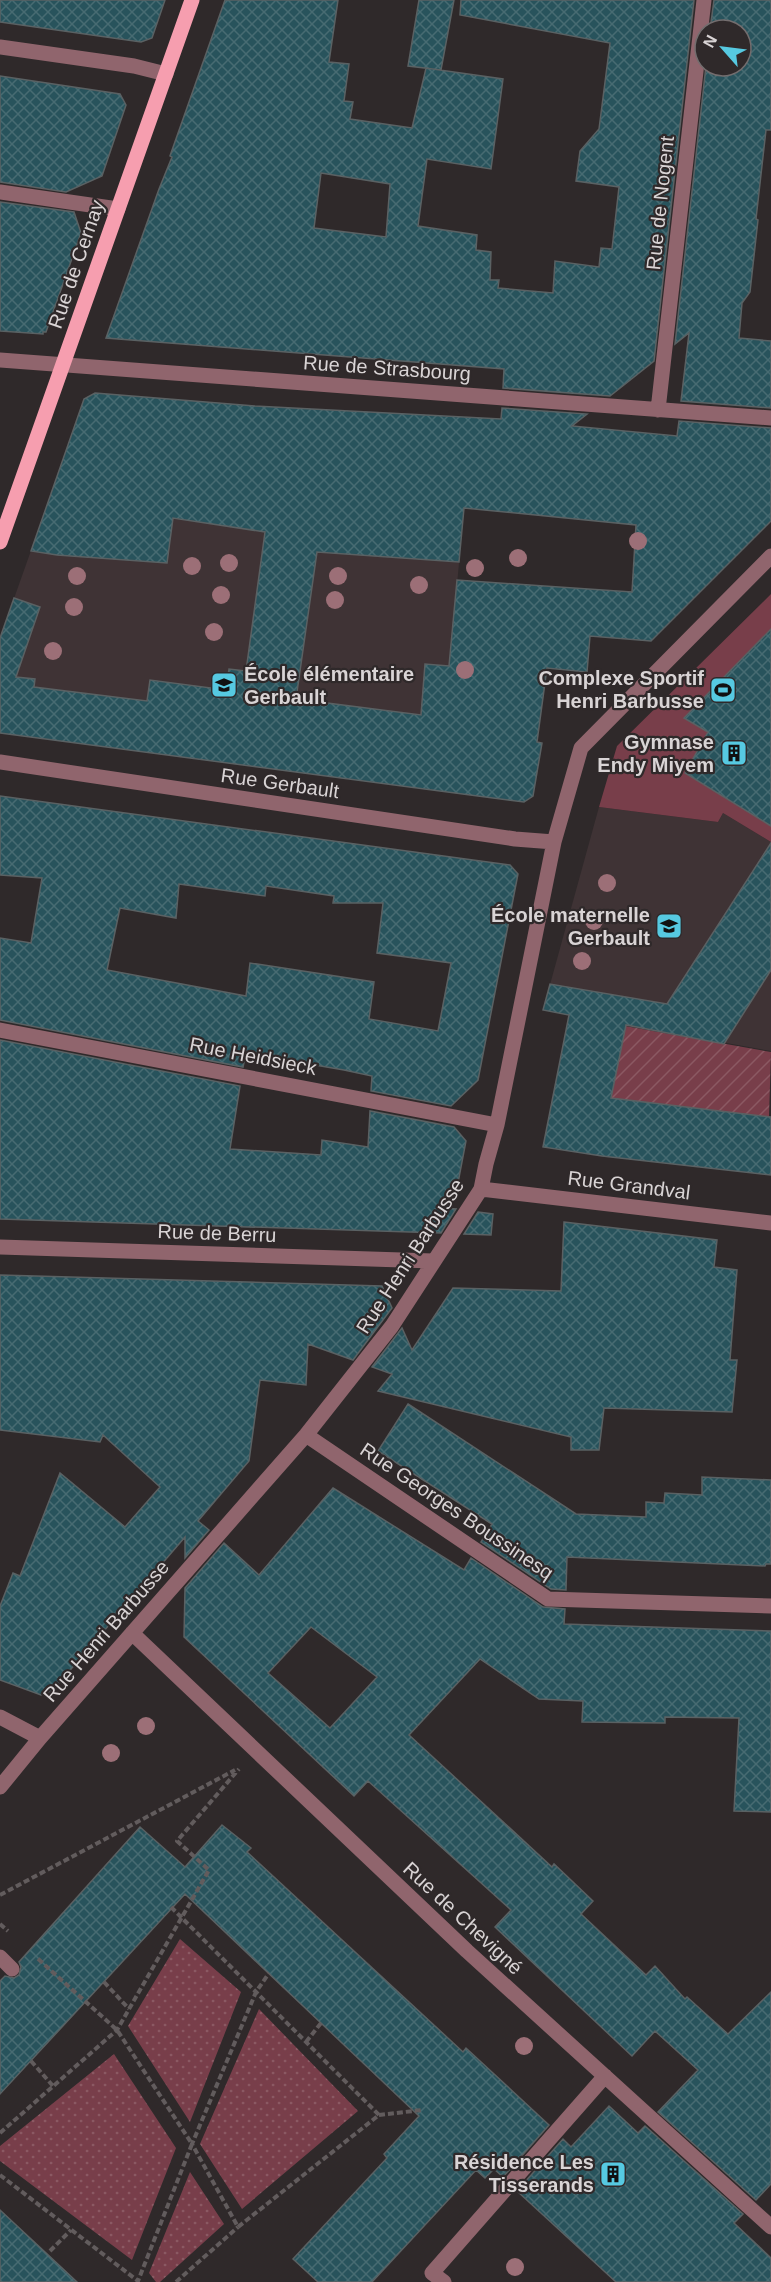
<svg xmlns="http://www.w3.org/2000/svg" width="771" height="2282" font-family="Helvetica,sans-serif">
	<defs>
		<pattern id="grass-dots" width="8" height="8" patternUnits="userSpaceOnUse" patternTransform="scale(1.5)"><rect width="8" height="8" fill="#783e4a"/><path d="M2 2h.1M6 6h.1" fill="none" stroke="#8b5963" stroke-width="1.8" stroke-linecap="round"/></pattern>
		<pattern id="garden-furrows" width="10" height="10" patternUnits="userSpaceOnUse" patternTransform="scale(1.5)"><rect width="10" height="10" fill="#783e4a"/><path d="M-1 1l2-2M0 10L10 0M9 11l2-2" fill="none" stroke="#8b5963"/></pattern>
		<pattern id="building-cross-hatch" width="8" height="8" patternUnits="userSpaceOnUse" patternTransform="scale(1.5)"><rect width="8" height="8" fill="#28535c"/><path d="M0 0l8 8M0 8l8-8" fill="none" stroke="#476b72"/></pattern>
	</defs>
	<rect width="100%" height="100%" fill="#2f292a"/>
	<!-- built -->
	<path fill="#3f3335" d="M 56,480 L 464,509 L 443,736 L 541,750 L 533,796 L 0,733 L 0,638 Z
		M 599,807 L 718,822 L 723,813 L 771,842 L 771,1051 L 543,1010 Z"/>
	<!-- grass -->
	<path fill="url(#grass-dots)" d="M 180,1939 L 241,1992 L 190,2122 L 128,2026 Z
		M 259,2009 L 358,2111 L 242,2209 L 200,2144 Z
		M 114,2054 L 176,2148 L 132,2260 L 0,2161 L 0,2146 Z
		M 190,2172 L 224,2224 L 160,2282 L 156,2282 L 149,2273 Z"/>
	<!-- garden -->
	<path fill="url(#garden-furrows)" d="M 625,1026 L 771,1052 L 769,1117 L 622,1110 L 599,1095 Z"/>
	<!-- pitch -->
	<path fill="#783e4a" d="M 771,594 L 771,842 L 723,813 L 718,822 L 599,807 L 617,746 Z"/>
	<!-- building -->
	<path fill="url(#building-cross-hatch)" stroke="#5a6163" stroke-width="1.5" fill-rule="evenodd" d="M 0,0 L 165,0 L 152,38 L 141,42 L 0,22 Z
		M 225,0 L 338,0 L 329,62 L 349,64 L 344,101 L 353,102 L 350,119 L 412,128 L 426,68 L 503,79 L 491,169 L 427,159 L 418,226 L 477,235 L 476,250 L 491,252 L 490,280 L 499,280 L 498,288 L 553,293 L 555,261 L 599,267 L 601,248 L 612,249 L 619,187 L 576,181 L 580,151 L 599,129 L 610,43 L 460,15 L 461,0 L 694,0 L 654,361 L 610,396 L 503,388 L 504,369 L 106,338 L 159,189 L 172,157 L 170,156 ZM 321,173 L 390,184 L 386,237 L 314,228 Z
		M 419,0 L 454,0 L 441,70 L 408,66 Z
		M 714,0 L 771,0 L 771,130 L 766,130 L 756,219 L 758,220 L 750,292 L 742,303 L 739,338 L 771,341 L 771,408 L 681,401 L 689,333 L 675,344 L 706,66 L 741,66 L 741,30 L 710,30 Z
		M 0,76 L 120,94 L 126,105 L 102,176 L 66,192 L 0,182 Z
		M 0,202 L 74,212 L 81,233 L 46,332 L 43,332 L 43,334 L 0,331 Z
		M 95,393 L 255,406 L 501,419 L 502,408 L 587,414 L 572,426 L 677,436 L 679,421 L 771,428 L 771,521 L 651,641 L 590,636 L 587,672 L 547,668 L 537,742 L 542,743 L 533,796 L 524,802 L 0,733 L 0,638 L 14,598 L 40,607 L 16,677 L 35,679 L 34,687 L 147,701 L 150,680 L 226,690 L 229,669 L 246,671 L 265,532 L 173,518 L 167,563 L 57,555 L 31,551 L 84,399 ZM 464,508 L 636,525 L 632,592 L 457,580 L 449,666 L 425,664 L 421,715 L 296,699 L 317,552 L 459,562 Z
		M 771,629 L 771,826 L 685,773 L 708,732 L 684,718 Z
		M 0,796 L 510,865 L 518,874 L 478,1080 L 451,1106 L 371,1091 L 372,1076 L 344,1070 L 246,1053 L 243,1067 L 0,1020 L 0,938 L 31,943 L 42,878 L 0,875 ZM 179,884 L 265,896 L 266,886 L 334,896 L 333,903 L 383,903 L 377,953 L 451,963 L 438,1031 L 369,1019 L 374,982 L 250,963 L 246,996 L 107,970 L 120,908 L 176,918 Z
		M 771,843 L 771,970 L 724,1044 L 626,1025 L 611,1098 L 771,1117 L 771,1175 L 602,1156 L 543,1147 L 569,1015 L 543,1010 L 550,984 L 667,1004 Z
		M 0,1040 L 240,1086 L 230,1149 L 321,1155 L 322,1140 L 368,1147 L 370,1111 L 454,1127 L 466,1141 L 457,1188 L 444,1208 L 456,1209 L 441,1233 L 0,1219 Z
		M 478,1212 L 493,1214 L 491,1235 L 464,1234 Z
		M 564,1222 L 717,1240 L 714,1267 L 737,1270 L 730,1360 L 737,1360 L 732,1412 L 604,1408 L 599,1450 L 571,1450 L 571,1437 L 378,1391 L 392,1374 L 372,1367 L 402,1328 L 412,1350 L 453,1288 L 561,1291 Z
		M 0,1275 L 382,1286 L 392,1308 L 353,1360 L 308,1344 L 306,1385 L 260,1380 L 249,1461 L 198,1521 L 209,1530 L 185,1558 L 185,1537 L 52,1691 L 41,1695 L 0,1680 L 0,1606 L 13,1573 L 20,1576 L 60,1473 L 125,1527 L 160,1487 L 103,1435 L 100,1442 L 0,1430 Z
		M 408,1404 L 576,1514 L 646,1517 L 646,1502 L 664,1503 L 665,1493 L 702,1495 L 702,1477 L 771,1480 L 771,1564 L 766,1564 L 765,1566 L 567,1557 L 566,1590 L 551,1589 L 481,1542 L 492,1524 L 378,1451 Z
		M 333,1488 L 464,1570 L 471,1558 L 543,1607 L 565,1609 L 564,1624 L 771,1631 L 771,1812 L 734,1811 L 739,1718 L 665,1717 L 665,1723 L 582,1722 L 583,1701 L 539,1699 L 480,1659 L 409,1735 L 552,1867 L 554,1864 L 593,1901 L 581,1914 L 646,1975 L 655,1966 L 685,1999 L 687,1997 L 728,2034 L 771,1992 L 771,2184 L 756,2200 L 658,2112 L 698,2070 L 655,2031 L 632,2056 L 495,1927 L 511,1910 L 368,1781 L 354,1796 L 184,1637 L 185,1588 L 224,1543 L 259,1575 ZM 311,1627 L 377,1677 L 330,1728 L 268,1673 Z
		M 222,1825 L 251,1848 L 247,1852 L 463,2052 L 466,2048 L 549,2125 L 503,2177 L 494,2169 L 485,2178 L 476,2170 L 372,2282 L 318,2282 L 293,2259 L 387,2158 L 384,2154 L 419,2116 L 185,1894 L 0,2094 L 0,1981 L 5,1976 L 14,1978 L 19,1975 L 21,1967 L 19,1962 L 140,1827 L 185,1867 Z
		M 609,2106 L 638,2133 L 645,2126 L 743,2214 L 734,2223 L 771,2258 L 771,2282 L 616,2282 L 517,2191 L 563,2139 L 571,2147 Z
		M 0,2210 L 45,2252 L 77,2282 L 0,2282 Z"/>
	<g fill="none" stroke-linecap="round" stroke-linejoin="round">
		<!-- path -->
		<path stroke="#625c5d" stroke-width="4" stroke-dasharray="6 3" stroke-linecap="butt" d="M 0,1895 L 235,1770
			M 171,1907 L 181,1917 C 247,1983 313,2049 379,2115 L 238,2227 L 192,2144 L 256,1992 L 269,1973
			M 0,1924 L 8,1931
			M 104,1982 L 129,2009
			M 306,2042 L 321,2023
			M 31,2061 L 53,2086
			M 379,2115 L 422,2110
			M 0,2133 L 117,2030 L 209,1870 L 177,1841 L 239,1769
			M 0,2175 L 138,2281 L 192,2144 L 117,2030 L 36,1957
			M 50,2251 L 71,2230
			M 176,2282 L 238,2227"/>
		<!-- minor -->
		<path stroke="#90656d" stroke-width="15" d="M 0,47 L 134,66 L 166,74
			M 0,192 L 118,209
			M 0,360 L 771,418
			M 658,410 L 704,0
			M 0,762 L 515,839 L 554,842
			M 0,1030 L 497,1125
			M 481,1189 L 771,1223
			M 0,1247 L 433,1261
			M 306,1435 L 548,1599 L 771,1606
			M 132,1633 L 467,1951 L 771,2227
			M 0,1717 L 40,1738
			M 0,1787 L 40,1738 L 306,1435 L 392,1326 L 481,1189 L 486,1164 L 497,1125 L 554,842 L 581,748 L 771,556
			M 0,1957 L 12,1969
			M 444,2282 L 432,2273 L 605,2076"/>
		<!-- major -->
		<path stroke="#f69eaf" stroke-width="15" d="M 0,542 L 192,0"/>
	</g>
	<!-- trees -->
	<g fill="#9c6f77">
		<circle cx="638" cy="541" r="9"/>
		<circle cx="518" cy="558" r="9"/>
		<circle cx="229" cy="563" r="9"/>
		<circle cx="192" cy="566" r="9"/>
		<circle cx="475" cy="568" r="9"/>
		<circle cx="77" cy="576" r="9"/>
		<circle cx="338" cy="576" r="9"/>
		<circle cx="419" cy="585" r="9"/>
		<circle cx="221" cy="595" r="9"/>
		<circle cx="335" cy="600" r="9"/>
		<circle cx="74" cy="607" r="9"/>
		<circle cx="214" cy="632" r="9"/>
		<circle cx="53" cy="651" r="9"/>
		<circle cx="465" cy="670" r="9"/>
		<circle cx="607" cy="883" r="9"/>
		<circle cx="594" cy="921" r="9"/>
		<circle cx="582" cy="961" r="9"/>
		<circle cx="146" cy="1726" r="9"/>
		<circle cx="111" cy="1753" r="9"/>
		<circle cx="524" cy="2046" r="9"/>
		<circle cx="515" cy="2267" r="9"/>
	</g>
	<!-- icons -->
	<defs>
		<symbol id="school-square" viewBox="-11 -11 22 22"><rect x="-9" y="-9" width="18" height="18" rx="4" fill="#56c9e1" stroke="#2f292a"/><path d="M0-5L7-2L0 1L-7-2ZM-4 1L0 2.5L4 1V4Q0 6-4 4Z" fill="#111"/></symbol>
		<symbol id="stadium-square" viewBox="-11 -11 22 22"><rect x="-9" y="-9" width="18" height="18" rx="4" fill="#56c9e1" stroke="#2f292a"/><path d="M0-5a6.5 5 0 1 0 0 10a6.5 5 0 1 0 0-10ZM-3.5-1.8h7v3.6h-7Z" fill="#111"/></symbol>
		<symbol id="building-square" viewBox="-11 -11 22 22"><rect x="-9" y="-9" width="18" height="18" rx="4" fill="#56c9e1" stroke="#2f292a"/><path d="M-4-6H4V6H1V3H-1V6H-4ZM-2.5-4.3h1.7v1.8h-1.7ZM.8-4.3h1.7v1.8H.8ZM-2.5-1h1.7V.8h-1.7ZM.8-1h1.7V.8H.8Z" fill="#111"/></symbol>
	</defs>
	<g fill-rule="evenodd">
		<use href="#school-square" x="209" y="670" width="30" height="30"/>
		<use href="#stadium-square" x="708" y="675" width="30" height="30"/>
		<use href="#building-square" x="719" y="738" width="30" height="30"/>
		<use href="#school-square" x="654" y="911" width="30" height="30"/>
		<use href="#building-square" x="598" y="2159" width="30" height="30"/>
	</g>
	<g text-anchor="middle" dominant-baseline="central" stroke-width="4.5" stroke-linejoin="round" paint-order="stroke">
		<!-- street labels -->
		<g font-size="20" fill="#d9d4d5" stroke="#2f292a">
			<text transform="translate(660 203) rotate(-84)">Rue de Nogent</text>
			<text transform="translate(76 264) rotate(-71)">Rue de Cernay</text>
			<text transform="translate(387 368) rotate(4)">Rue de Strasbourg</text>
			<text transform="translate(280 783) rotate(8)">Rue Gerbault</text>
			<text transform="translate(253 1056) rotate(11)">Rue Heidsieck</text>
			<text transform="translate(629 1185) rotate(7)">Rue Grandval</text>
			<text transform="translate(217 1233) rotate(2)">Rue de Berru</text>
			<text transform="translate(410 1256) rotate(-57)">Rue Henri Barbusse</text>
			<text transform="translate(457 1511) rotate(34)">Rue Georges Boussinesq</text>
			<text transform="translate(106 1631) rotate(-49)">Rue Henri Barbusse</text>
			<text transform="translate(463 1918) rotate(43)">Rue de Chevigné</text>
		</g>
		<!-- poi labels -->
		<g font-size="20" font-weight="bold" fill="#d9d4d5" stroke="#2f292a" text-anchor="end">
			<text x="244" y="674" text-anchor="start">École élémentaire<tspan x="244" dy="23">Gerbault</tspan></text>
			<text x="704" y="678">Complexe Sportif<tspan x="704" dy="23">Henri Barbusse</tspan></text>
			<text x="714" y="742">Gymnase<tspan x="714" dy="23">Endy Miyem</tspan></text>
			<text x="650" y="915">École maternelle<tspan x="650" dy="23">Gerbault</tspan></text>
			<text x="594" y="2162">Résidence Les<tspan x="594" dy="23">Tisserands</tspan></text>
		</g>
	</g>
	<!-- north arrow -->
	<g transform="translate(723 48) rotate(298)"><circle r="28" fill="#2f292a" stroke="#736d6e" stroke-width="1.5"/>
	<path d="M0-4.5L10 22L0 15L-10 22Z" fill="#56c9e1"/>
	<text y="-9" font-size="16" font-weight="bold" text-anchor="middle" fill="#d9d4d5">N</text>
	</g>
</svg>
